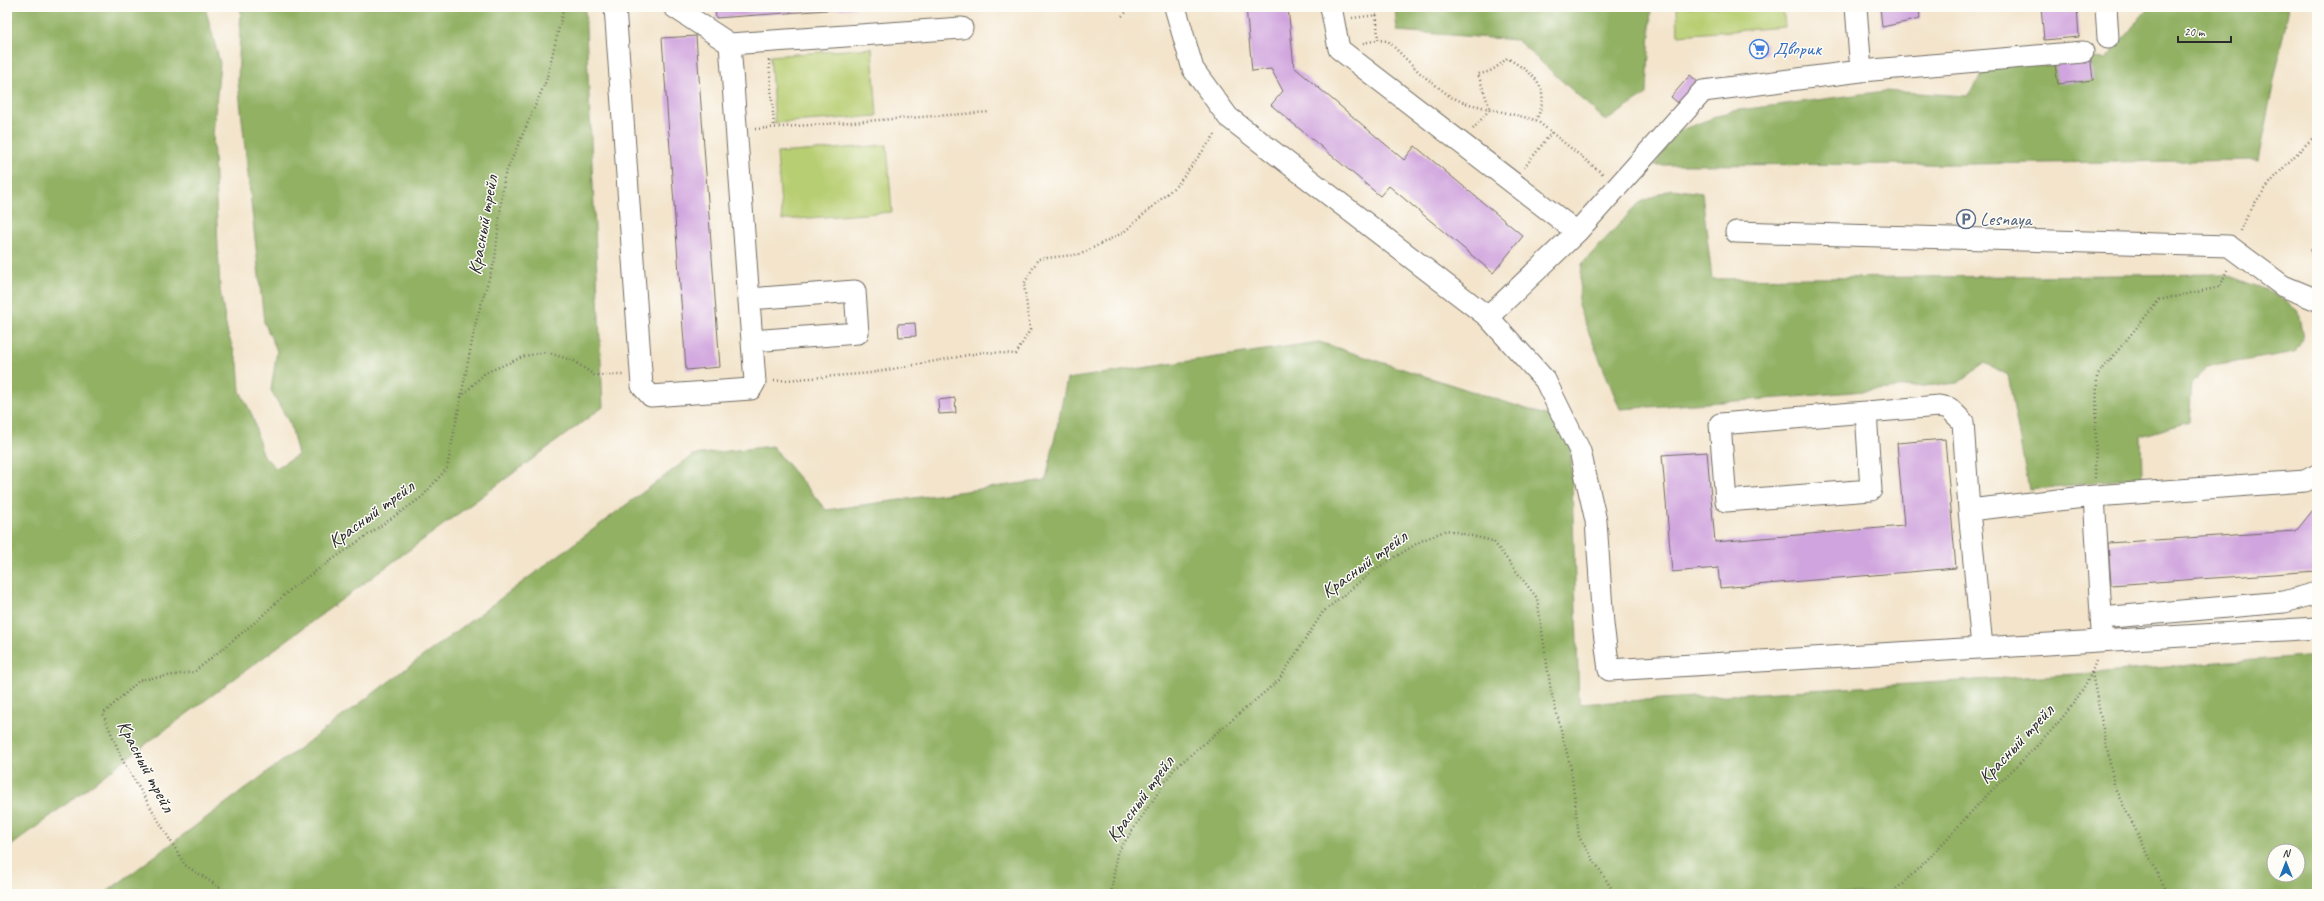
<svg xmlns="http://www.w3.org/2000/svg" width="2324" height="901" font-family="Caveat,sans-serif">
	<rect width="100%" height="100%" fill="#fdfcf7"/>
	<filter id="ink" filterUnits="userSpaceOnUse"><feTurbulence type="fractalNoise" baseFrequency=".025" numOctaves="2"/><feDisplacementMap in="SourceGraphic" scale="8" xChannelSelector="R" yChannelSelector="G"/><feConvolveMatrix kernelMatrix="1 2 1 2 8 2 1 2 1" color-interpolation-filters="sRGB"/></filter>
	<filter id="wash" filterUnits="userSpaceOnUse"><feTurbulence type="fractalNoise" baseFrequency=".012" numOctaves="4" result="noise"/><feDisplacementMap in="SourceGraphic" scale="16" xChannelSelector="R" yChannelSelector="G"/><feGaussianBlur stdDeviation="0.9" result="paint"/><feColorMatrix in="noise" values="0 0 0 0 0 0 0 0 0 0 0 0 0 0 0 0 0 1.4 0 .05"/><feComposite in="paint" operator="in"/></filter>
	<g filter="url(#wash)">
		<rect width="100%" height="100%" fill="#f3e4cb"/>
		<!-- green -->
		<path fill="#b8ce72" stroke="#727c4e" d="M 1677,7 L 1783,7 L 1785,27 L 1678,35 Z
			M 872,48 L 877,116 L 775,123 L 770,56 Z
			M 887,145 L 892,212 L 782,220 L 777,153 Z"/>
		<!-- forest -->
		<path fill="#92b164" stroke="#5e6e48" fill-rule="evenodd" d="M 7,7 L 205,7 L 220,63 L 213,135 L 220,290 L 227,331 L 238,363 L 240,391 L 253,417 L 262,454 L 276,468 L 298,455 L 291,426 L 271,390 L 277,351 L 264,322 L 238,82 L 241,7 L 585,7 L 603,407 L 123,761 L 7,849 Z
			M 1395,7 L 1651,7 L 1647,94 L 1606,121 L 1517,40 L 1397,31 Z
			M 2149,7 L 2289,7 L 2258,160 L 1972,164 L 1655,165 L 1675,132 L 1732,111 L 1885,91 L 1967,96 L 2001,50 L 2106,59 Z
			M 1671,189 L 1702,193 L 1712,279 L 2224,274 L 2274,293 L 2298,311 L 2303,339 L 2295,352 L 2207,367 L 2192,383 L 2189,422 L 2141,436 L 2142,477 L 2029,490 L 2008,375 L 1985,363 L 1958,383 L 1794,397 L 1620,409 L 1578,306 L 1582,264 L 1639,203 Z
			M 1319,342 L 1570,423 L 1579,704 L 2091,673 L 2317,655 L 2317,894 L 104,894 L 693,455 L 772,446 L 826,510 L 1046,480 L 1067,379 ZM 2274,851 L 2298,851 L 2298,875 L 2274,875 Z"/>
		<g id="blocks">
			<!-- building -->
			<path fill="#d0a4de" d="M 715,7 L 856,7 L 856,8 L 716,18 Z
				M 1246,7 L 1288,7 L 1294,67 L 1404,160 L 1415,146 L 1523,236 L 1493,273 L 1389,186 L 1380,196 L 1271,105 L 1283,91 L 1271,69 L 1252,71 Z
				M 1880,7 L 1919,7 L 1920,19 L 1882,27 Z
				M 2041,7 L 2077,7 L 2079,37 L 2044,40 Z
				M 696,36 L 720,367 L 686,370 L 662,38 Z
				M 1766,43 L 1767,54 L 1752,55 L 1751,45 Z
				M 2090,54 L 2093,80 L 2058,84 L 2054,58 Z
				M 1690,75 L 1702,86 L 1683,107 L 1671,97 Z
				M 2311,248 L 2317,248 L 2317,266 L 2312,267 Z
				M 915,323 L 916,336 L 899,337 L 898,324 Z
				M 955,398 L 956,413 L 939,414 L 938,400 Z
				M 1945,439 L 1956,568 L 1720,588 L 1718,568 L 1672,572 L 1662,455 L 1707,452 L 1715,542 L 1904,526 L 1897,443 Z
				M 2317,505 L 2317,571 L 2111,585 L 2108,543 L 2296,531 Z"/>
		</g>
	</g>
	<g filter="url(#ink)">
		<use href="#blocks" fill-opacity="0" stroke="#716c63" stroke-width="1"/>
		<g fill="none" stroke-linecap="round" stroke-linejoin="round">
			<defs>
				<path id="minor" d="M 615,7 L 642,386 L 651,396 L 751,389 L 755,382 L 730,44
					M 674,7 L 730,44 L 962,28
					M 1175,7 L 1193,69 L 1228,117 L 1488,317 L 1577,232
					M 1331,7 L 1339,49 L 1577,232 L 1703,91 L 1861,71 L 1856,7
					M 2106,7 L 2108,38
					M 1861,71 L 2083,52
					M 1736,232 L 2229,246 L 2283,286 L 2317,300
					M 749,299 L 855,291 L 858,333 L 752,341
					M 1488,317 L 1545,380 L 1580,451 L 1596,521 L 1603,624 L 1609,670 L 2317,628
					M 1866,412 L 1720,424 L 1726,501 L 1871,490 L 1866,412 L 1939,406 L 1949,408 L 1963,422 L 1969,510 L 2094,496 L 2305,481 L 2317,475
					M 2094,496 L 2102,631
					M 1969,510 L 1982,647
					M 2101,618 L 2284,602 L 2317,593"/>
			</defs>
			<!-- minor casing -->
			<use href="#minor" stroke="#716c63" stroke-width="23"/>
			<!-- path -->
			<path stroke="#716c63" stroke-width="2.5" stroke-dasharray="1 3" stroke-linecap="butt" d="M 1376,7 L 1378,40 L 1388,41 L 1421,74 L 1451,97 L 1465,103 L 1536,120 L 1603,174
				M 1122,16 L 1132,7
				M 1352,18 L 1377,15
				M 1363,43 L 1378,40
				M 769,60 L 774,127
				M 755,129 L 990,112
				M 1473,129 L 1490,109 L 1478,74 C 1490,73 1498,67 1507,58 C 1534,74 1553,87 1536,120
				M 1524,168 L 1552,132
				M 2241,231 C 2251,198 2292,158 2317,134
				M 774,381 L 871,373 L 984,352 L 1016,354 L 1030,330 L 1024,284 L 1038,259 L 1081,254 L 1124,232 L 1178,184 L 1217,132
				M 461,397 L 485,373 L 525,356 L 546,352 L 574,361 L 594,375 L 623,375
				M 2095,478 L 2097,376 L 2159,300 L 2220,287 L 2228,268
				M 2092,673 L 2115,789 L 2168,894
				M 230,894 L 185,865 L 123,761 L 103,714 L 140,680 L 194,672 L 259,619 L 293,587 L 422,497 L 447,468 L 476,321 L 495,259 L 504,177 L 546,81 L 564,7
				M 1111,894 L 1117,853 L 1174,769 L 1279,680 L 1323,612 L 1374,570 L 1421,541 L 1447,530 L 1493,541 L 1537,598 L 1551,691 L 1571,769 L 1579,837 L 1615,894
				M 1890,894 C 1928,863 1958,825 1992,790 C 2029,753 2078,712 2096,661"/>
			<!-- minor -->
			<use href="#minor" stroke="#fff" stroke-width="21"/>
		</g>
	</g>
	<!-- icons -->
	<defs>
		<symbol id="supermarket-ring" viewBox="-11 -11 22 22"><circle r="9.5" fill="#fdfcf7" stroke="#3f7fe0" stroke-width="1.5"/><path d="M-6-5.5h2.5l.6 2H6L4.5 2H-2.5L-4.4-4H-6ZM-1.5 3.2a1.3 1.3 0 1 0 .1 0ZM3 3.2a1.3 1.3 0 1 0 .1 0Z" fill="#3f7fe0"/></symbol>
		<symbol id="parking-ring" viewBox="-11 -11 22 22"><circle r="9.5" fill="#fdfcf7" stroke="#5c6f8a" stroke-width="1.5"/><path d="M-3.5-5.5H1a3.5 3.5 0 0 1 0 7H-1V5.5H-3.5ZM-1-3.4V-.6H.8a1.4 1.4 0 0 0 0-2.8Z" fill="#5c6f8a"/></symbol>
	</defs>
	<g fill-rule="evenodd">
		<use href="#supermarket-ring" x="1748" y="38" width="22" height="22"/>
		<use href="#parking-ring" x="1955" y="208" width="22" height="22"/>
	</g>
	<g text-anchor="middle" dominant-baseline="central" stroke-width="3" stroke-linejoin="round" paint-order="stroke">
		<!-- shop labels -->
		<g font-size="19" fill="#366cbe" stroke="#fdfcf7" text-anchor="start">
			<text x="1773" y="49">Дворик</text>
		</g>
		<!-- service labels -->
		<g font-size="19" fill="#4e5e75" stroke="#fdfcf7" text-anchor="start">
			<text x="1980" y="219">Lesnaya</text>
		</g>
		<!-- street labels -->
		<g font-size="19" fill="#2b2b2b" stroke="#fdfcf7">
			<text transform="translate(483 225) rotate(-80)">Красный трейл</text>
			<text transform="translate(371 514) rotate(-36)">Красный трейл</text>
			<text transform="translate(1364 564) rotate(-36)">Красный трейл</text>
			<text transform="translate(2016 744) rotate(-47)">Красный трейл</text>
			<text transform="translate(146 766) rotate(62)">Красный трейл</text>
			<text transform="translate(1140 799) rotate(-54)">Красный трейл</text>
		</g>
	</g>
	<!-- margin -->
	<rect width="2324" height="901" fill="none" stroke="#fdfcf7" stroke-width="24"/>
	<!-- north arrow -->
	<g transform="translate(2286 863)"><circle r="19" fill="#fdfcf7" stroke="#a9a8a5"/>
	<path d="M0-3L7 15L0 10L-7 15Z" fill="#1f6fb2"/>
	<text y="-6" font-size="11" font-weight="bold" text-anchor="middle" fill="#2b2b2b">N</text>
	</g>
	<!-- scale -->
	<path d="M2178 36v6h53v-6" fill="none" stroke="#2b2b2b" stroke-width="2"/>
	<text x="2184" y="36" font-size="12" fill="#2b2b2b" stroke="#fdfcf7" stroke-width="3" paint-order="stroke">20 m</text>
</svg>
